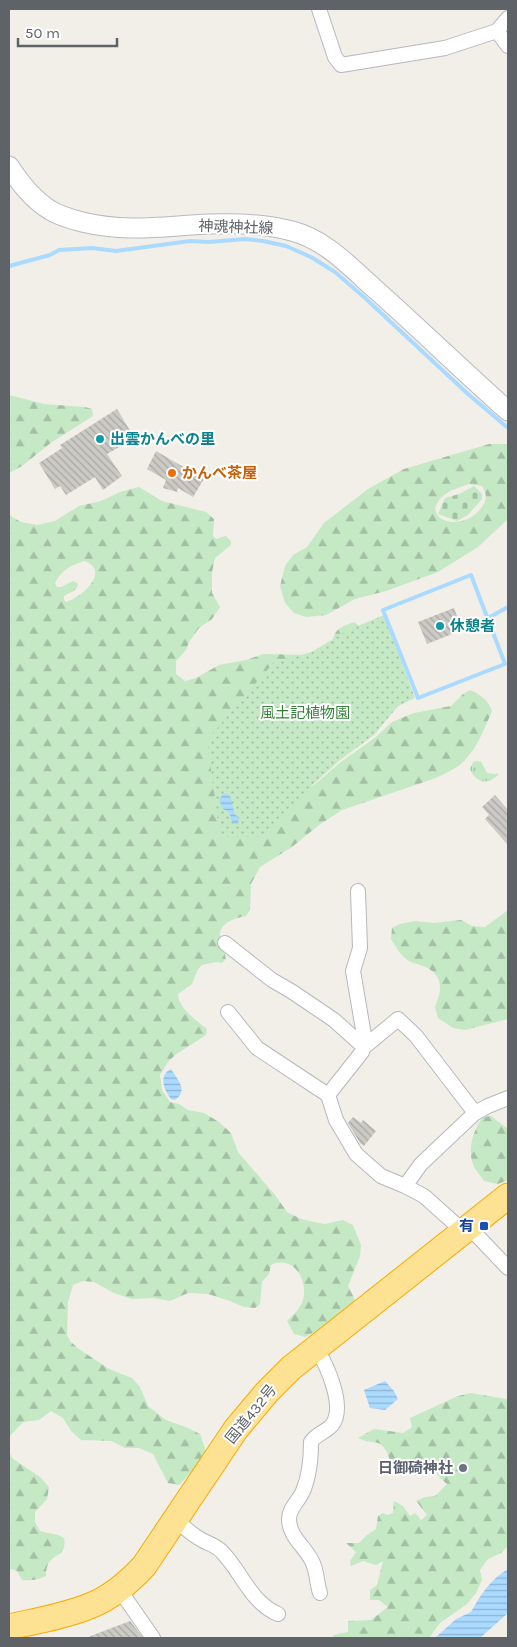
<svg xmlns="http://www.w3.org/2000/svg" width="517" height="1647" font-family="Karla,'Noto Sans JP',sans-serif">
	<defs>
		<pattern id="grass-tufts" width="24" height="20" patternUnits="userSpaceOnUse" patternTransform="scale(1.25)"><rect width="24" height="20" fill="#c5e8c5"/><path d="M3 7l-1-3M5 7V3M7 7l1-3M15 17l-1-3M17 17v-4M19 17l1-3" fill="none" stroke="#a3c0a4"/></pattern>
		<pattern id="forest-firs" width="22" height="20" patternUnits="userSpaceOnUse" patternTransform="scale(1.25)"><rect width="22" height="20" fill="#c5e8c5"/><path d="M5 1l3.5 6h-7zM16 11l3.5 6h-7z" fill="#a3c0a4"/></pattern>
		<pattern id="cemetery-stones" width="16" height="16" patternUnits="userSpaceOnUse" patternTransform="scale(1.25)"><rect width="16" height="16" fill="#c5e8c5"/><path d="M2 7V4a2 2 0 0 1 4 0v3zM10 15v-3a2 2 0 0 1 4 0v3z" fill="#a3c0a4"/></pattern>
		<pattern id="park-dots" width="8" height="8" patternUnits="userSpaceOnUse" patternTransform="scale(1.25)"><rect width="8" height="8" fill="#c5e8c5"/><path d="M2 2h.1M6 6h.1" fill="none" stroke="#a3c0a4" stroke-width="1.8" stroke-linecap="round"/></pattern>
		<pattern id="water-rules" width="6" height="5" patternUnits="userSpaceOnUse" patternTransform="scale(1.25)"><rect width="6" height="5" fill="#aadaff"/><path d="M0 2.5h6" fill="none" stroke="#8eb4d2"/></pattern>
		<pattern id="building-back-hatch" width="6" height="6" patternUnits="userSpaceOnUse" patternTransform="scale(1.25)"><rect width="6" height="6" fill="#cccac5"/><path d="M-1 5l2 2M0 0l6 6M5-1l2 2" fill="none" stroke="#a9a8a4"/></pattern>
	</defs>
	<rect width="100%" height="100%" fill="#f1efe8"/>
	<!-- grass -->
	<path fill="url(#grass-tufts)" d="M 477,761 L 481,762 L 487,773 L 495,774 L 498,773 L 498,775 C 488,786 475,782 470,769 L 473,762 Z"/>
	<!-- forest -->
	<path fill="url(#forest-firs)" fill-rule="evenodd" d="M 9,395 L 44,404 L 85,407 L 92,409 L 93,416 L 52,442 L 22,466 L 9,473 Z
		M 489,444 L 508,444 L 508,519 L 478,547 L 438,572 L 386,591 L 355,599 L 326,615 L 306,617 L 294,613 L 285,603 L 280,586 L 285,566 L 293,555 L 307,547 L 324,523 L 368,489 L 404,469 ZM 469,484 L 482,486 C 487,493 487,500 482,507 C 461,536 417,518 444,495 C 451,490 461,487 469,484 Z
		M 139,487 L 162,501 L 206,512 L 214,519 L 213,536 L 216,539 L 226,536 L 231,541 L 231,545 L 215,558 L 212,572 L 212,593 L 220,607 L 212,619 L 199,628 L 189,642 L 186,650 L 176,661 L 176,674 L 185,681 L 196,678 L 219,665 L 246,660 L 263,654 L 311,655 L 332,643 C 335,628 341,627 354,622 L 365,631 L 287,799 L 314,785 L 341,762 L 376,737 L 392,722 L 414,713 L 451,706 L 463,694 L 470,690 C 480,694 488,700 492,711 C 485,727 478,746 466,759 C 458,768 446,773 436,778 L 342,810 L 319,825 L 292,847 L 260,867 L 251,884 L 250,910 L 246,916 C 235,918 218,923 220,938 C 221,945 225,952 226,959 L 222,963 L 216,962 L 202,965 L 198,969 L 192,984 L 178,994 C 178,1008 197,1021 207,1029 L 206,1035 L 175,1055 L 168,1062 L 160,1075 L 162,1090 L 170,1102 L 179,1104 L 188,1110 L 204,1113 L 219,1122 L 231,1133 L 238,1152 L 275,1195 L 287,1212 L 301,1219 L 314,1222 L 325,1224 L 343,1220 L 353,1225 L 361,1245 L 360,1256 L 348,1286 L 355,1300 C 343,1318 323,1328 305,1337 L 294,1334 L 287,1321 C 293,1315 298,1311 302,1303 C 310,1282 294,1254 271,1265 L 269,1274 L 262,1282 L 260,1304 L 255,1308 L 244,1307 L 230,1301 L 208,1294 L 188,1293 L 170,1301 L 153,1298 L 132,1299 L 114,1293 L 94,1282 L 83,1281 L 73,1285 L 68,1302 L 67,1335 L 71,1342 L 79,1349 L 109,1369 L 132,1378 L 140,1387 L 148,1406 L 166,1420 L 188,1428 L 200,1434 L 206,1451 L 197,1466 L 179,1485 L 168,1483 L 153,1454 L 139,1448 L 125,1448 L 111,1441 L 81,1440 L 72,1432 L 63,1418 L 51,1411 L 39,1420 L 23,1422 L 9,1437 L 9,1441 L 9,515 L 21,522 L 37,525 L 55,521 L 79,506 L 101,501 L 120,492 ZM 85,561 C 111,572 81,598 66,602 L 64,600 L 64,596 C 70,592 76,592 78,585 L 77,583 L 73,581 L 61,587 L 57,587 L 55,583 C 61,570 73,564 85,561 Z
		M 508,910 L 508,1019 L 465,1030 L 453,1028 L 438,1018 L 435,1007 C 442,990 444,977 426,967 C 421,965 416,964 411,962 C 401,957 396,947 391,939 L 392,928 L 400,924 L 415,921 L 434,923 L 461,920 L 472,926 L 485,927 Z
		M 491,1116 L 508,1129 L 508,1180 L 498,1184 L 484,1181 C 481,1176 475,1170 473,1164 C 467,1148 474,1129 483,1117 Z
		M 471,1393 L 506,1399 L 508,1403 L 508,1546 L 501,1553 L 488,1559 L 480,1570 L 482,1580 L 476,1593 L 467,1604 L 440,1623 L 429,1638 L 334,1638 L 333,1635 L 348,1632 L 348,1621 L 371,1620 L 388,1607 L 379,1600 L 370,1600 L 370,1590 L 377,1585 L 383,1561 L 376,1565 L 363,1561 L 351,1566 L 350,1561 L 356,1552 L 346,1543 L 359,1543 L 367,1535 L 376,1529 L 378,1516 L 383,1513 L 387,1515 L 393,1513 L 394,1501 L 403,1506 L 410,1516 L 415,1513 L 421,1520 L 427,1515 L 416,1501 L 425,1497 L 435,1496 L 447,1484 L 440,1478 L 433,1468 C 424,1469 417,1469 409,1466 C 402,1463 397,1458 390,1460 C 381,1435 377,1447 358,1438 L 374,1429 L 403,1433 L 412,1427 L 410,1418 L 458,1396 Z
		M 9,1451 L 12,1458 L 40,1477 L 49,1487 L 47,1499 L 35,1512 L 35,1522 L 40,1531 C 49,1534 57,1533 64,1538 C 68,1562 46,1549 46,1576 C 38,1580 31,1581 22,1580 L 17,1571 L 12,1569 L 9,1570 Z"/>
	<!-- cemetery -->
	<path fill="url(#cemetery-stones)" d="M 474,486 L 482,494 L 482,499 L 468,515 L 457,521 L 438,514 L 445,498 L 459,494 Z"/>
	<!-- park -->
	<path fill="url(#park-dots)" d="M 384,615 L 415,698 L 398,706 L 374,735 L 340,760 L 306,791 L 260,837 L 226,837 L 219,829 L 207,740 L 274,662 L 312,652 L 346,631 Z"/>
	<!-- water -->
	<path fill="url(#water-rules)" d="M 223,794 L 228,794 L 231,798 L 234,813 L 239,819 L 238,824 L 234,824 C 228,817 234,814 223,809 L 219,800 Z
		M 171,1069 C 177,1079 189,1090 175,1100 L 171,1099 C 164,1090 158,1075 171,1069 Z
		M 385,1381 L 394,1391 L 398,1399 L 385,1410 L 370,1408 L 364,1390 Z
		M 508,1569 L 508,1613 L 480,1638 L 435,1638 L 456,1619 L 471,1612 C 481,1594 490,1580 508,1569 Z"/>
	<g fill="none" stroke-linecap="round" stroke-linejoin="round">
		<!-- stream -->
		<path stroke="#aadaff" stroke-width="4" d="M 9,266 L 50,255 L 59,250 L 92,248 L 116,251 L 190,241 L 209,242 L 245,239 L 263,241 L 286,246 L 311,257 L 335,272 L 365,298 L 468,394 L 508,428
			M 471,575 L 505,664 L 418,698 L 383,610 Z
			M 488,618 L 508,607"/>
	</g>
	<!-- building -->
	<path fill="url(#building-back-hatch)" d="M 117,409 L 132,434 L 125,438 L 128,442 L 107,454 L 122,476 L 103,490 L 95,477 L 66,495 L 60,486 L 55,489 L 39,463 L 62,448 L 60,445 Z
		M 156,451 L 204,479 L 193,497 L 178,488 L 177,492 L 163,488 L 166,480 L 147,469 Z
		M 454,608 L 462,630 L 427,644 L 418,622 Z
		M 495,795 L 508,810 L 508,845 L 485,819 L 489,815 L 482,807 Z
		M 353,1117 L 361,1123 L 363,1120 L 376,1131 L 364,1146 L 360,1143 L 348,1123 Z
		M 130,1621 L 143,1638 L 88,1638 L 88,1637 Z"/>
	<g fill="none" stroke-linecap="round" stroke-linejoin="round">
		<defs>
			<path id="street" d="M 319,9 L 335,57 L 341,65 L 445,48 L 497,31 L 508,18
				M 497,31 L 508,46
				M 225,943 L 272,980 L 291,991 L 334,1020 L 364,1047 L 398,1019 L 416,1036 L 475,1113
				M 228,1012 L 257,1048 L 328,1095 L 336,1120 L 356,1154 L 381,1176 L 405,1186 L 424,1196 L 463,1231
				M 328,1095 L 362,1052 L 365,1041 L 353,971 L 360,948 L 358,891
				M 405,1186 L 421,1164 L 475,1113 L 488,1106 L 508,1098
				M 469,1227 L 508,1268
				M 316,1348 C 327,1365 346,1407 332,1425 C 326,1432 316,1434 311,1442 C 311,1458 309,1477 303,1491 C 299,1501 289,1508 289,1519 C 289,1539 310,1550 314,1566 C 317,1574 317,1584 320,1593
				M 175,1519 C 183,1526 192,1535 202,1540 C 209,1544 217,1546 222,1552 C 242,1572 250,1602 278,1614
				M 119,1589 L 153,1638"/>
			<path id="secondary" d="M 9,166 C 20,183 32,199 50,210 C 59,216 71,219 82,222 C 129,233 163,226 209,224 C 236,223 266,224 292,231 C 326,240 349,266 375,289 C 420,329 463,371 508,411"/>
			<path id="highway" d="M 9,1627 C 36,1621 66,1616 92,1605 C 112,1597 129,1582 144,1566 L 236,1429 L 267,1392 L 291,1368 L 508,1196"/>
		</defs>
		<!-- street casing -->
		<use href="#street" stroke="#b5b8bc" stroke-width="16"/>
		<!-- secondary casing -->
		<use href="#secondary" stroke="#b6babf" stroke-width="21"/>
		<!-- highway casing -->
		<use href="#highway" stroke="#f9ab00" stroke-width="27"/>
		<!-- street -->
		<use href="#street" stroke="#fff" stroke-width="14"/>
		<!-- secondary -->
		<use href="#secondary" stroke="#fff" stroke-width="19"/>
		<!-- highway -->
		<use href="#highway" stroke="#fde293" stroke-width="25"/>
	</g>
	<!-- markers -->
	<g fill="#0f9aa8" stroke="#fff" stroke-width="2">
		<circle cx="100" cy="439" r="5"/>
		<circle cx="440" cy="626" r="5"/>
	</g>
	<circle fill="#e8710a" stroke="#fff" stroke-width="2" cx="172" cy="473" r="5"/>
	<rect fill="#1a4fb4" stroke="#fff" stroke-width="2" x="479" y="1221" width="10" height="10" rx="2.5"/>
	<circle fill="#6b7280" stroke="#fff" stroke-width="2" cx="463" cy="1468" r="5"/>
	<g text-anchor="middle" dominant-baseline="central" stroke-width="4" stroke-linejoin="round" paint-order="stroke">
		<!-- street labels -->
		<g font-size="15" fill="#5f6368" stroke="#fff">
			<text transform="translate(236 227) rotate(2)">神魂神社線</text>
			<text transform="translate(251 1414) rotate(-51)">国道432号</text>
		</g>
		<!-- culture labels -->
		<g font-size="15" font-weight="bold" fill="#0d838f" stroke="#fff" text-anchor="start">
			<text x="110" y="439">出雲かんべの里</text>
			<text x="450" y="626">休憩者</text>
		</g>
		<!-- food labels -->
		<g font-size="15" font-weight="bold" fill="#c56008" stroke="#fff" text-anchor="start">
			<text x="182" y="473">かんべ茶屋</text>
		</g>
		<!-- park labels -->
		<g font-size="15" fill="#348238" stroke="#fff">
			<text x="305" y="713">風土記植物園</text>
		</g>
		<!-- transit labels -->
		<g font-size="15" font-weight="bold" fill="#164399" stroke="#fff" text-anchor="end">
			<text x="474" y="1226">有</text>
		</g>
		<!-- worship labels -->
		<g font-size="15" font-weight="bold" fill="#5b616d" stroke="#fff" text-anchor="end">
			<text x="453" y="1468">日御碕神社</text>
		</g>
	</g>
	<!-- border -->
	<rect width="517" height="1647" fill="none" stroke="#5f6368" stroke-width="20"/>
	<!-- scale -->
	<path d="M18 38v8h99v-8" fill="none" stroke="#5f6368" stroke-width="2.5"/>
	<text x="25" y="38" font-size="15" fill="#5f6368" stroke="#ffffff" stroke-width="4" paint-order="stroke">50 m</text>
</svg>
